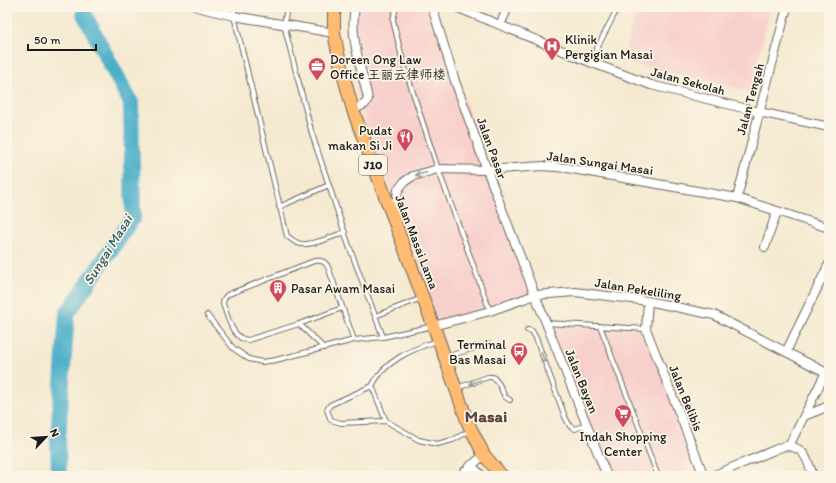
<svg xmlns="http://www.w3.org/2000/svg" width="836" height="483" font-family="Itim,'LXGW WenKai TC',sans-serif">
	<rect width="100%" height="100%" fill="#fcf5e5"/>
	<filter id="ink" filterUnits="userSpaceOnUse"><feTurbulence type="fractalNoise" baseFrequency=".025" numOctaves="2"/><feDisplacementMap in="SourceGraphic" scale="8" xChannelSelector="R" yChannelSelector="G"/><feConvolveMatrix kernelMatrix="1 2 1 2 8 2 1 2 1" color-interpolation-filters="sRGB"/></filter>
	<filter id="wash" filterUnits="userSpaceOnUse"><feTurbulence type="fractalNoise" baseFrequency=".012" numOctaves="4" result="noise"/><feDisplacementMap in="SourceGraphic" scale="16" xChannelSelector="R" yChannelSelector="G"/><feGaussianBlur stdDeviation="0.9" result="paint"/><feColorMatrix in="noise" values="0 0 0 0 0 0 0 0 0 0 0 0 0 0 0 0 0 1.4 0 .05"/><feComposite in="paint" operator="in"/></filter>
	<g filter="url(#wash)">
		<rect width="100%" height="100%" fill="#f5ead1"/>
		<!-- built -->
		<path fill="#f7d0cb" d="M 351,7 L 436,7 L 458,80 L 497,188 L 537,291 L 438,322 L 369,136 L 357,91 L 347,20 Z
			M 637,7 L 771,7 L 750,92 L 622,61 Z
			M 543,325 L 650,330 L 702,476 L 603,476 Z"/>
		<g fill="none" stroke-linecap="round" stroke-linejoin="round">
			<!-- river -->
			<path stroke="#4aaec9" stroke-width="16" d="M 59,476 L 58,437 L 67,314 L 133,217 L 131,103 L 84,14 L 85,7"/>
		</g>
	</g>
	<g filter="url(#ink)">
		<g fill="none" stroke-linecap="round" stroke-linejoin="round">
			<defs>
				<path id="lane" d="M 234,7 L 234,16 L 287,236 C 291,239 295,243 301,244 C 312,246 334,236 345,232
					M 287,7 L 284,25 L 312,134 L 348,243 L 383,337
					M 396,7 L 393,20 L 403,62 L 438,169 L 490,311
					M 590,62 L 618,7
					M 279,207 L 329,185
					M 342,308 L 299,324 L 248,340 C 232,339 228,317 223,304 C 223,299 225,296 229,294 L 314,261 C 321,260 325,261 328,267 L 354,340
					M 207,315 L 233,348 L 249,359 L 262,362 L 276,360 L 354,340 L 383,337 L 433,326
					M 375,316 L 422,298
					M 546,323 L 646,329
					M 299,324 L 323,347
					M 600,326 L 658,476
					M 527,330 L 532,331 L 536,338 L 565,417 L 570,426 L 575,429 L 586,425
					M 437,341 C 412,349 384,361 372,386 L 386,421 L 419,440 L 437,444 L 453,440 L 471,430
					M 445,357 L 488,344
					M 372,386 L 330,405 L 327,410 L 331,420 L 341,423 L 386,421
					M 457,388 L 488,377 L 493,377 L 499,384 L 505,397 L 510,400"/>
				<path id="street" d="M 197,7 L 234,16 L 334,33
					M 432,7 L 455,81 L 487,170 L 535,295 L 607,476
					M 456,7 L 590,62 L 651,85 L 759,112 L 829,127
					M 500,25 L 508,7
					M 353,110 L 365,104 L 368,99 C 362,68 349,39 355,7
					M 737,198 L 787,7
					M 394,217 L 398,190 L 404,182 L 413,176 L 438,169 L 487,170 L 543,166 L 567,168 L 737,198 L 829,228
					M 765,247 L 777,211
					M 648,301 L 646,329 L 704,476
					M 433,326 L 490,311 L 535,295 L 575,292 L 648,301 L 714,315 L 829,374
					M 786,352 L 829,264
					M 804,416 L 829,406
					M 789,446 L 826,372
					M 471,465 L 482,476
					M 459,476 L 484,455
					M 712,476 L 784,446 C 805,446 807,459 813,476"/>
				<path id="primary" d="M 335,7 L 334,14 L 334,33 L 340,63 L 353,110 L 439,341 L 468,423 L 484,455 L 502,476"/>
			</defs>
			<!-- lane casing -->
			<use href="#lane" stroke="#68645b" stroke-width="6"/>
			<!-- street casing -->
			<use href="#street" stroke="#68645b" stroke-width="10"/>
			<!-- primary casing -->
			<use href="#primary" stroke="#68645b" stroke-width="14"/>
			<!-- lane -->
			<use href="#lane" stroke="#fff" stroke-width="4"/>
			<!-- street -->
			<use href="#street" stroke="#fff" stroke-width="8"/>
			<!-- primary -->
			<use href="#primary" stroke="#ffbb71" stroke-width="12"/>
		</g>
		<!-- one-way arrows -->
		<defs><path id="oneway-shaft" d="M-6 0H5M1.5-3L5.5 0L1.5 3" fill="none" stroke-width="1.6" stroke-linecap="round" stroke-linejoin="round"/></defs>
		<g stroke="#999">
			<use href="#oneway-shaft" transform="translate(421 174) rotate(165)"/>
			<use href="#oneway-shaft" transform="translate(543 357) rotate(69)"/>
			<use href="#oneway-shaft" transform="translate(475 382) rotate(160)"/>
		</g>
	</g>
	<!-- icons -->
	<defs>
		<symbol id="hospital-pin" viewBox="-11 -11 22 30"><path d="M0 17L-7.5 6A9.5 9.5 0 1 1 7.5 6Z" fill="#d1495b" stroke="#fcf5e5"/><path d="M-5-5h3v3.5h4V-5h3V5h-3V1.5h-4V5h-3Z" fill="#fff"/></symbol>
		<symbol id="office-pin" viewBox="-11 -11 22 30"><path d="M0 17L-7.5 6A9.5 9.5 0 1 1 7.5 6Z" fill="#d1495b" stroke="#fcf5e5"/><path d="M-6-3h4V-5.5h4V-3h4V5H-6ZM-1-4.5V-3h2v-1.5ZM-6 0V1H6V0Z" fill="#fff"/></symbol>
		<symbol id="restaurant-pin" viewBox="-11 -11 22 30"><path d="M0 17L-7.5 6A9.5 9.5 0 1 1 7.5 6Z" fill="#d1495b" stroke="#fcf5e5"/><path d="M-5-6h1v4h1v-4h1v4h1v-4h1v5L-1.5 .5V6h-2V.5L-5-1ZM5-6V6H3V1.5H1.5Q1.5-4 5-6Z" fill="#fff"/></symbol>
		<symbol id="building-pin" viewBox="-11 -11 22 30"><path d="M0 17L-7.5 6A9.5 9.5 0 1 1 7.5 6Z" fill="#d1495b" stroke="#fcf5e5"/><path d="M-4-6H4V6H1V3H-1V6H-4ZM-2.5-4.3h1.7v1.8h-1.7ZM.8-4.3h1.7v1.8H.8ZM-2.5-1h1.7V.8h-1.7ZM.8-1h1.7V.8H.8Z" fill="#fff"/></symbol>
		<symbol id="bus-pin" viewBox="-11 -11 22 30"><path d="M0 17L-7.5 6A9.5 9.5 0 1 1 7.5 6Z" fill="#d1495b" stroke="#fcf5e5"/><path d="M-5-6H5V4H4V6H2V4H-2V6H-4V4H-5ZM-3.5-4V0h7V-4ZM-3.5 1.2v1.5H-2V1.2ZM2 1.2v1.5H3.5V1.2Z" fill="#fff"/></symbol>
		<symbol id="supermarket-pin" viewBox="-11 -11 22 30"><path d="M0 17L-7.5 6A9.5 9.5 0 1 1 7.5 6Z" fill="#d1495b" stroke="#fcf5e5"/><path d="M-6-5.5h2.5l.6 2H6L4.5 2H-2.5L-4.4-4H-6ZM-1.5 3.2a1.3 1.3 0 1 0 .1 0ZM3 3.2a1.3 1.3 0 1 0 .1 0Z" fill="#fff"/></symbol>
	</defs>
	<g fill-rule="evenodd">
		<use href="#hospital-pin" x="542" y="36" width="20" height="27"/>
		<use href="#office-pin" x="307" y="56" width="20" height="27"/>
		<use href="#restaurant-pin" x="395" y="127" width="20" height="27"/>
		<use href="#building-pin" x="268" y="278" width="20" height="27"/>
		<use href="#bus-pin" x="509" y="341" width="20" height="27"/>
		<use href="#supermarket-pin" x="613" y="403" width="20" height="27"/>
	</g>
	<g text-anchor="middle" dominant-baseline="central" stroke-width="3.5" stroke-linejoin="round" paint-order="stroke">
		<!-- shield labels -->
		<rect fill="#fcf5e5" stroke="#5f5d58" stroke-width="1" x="359" y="155" width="28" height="20" rx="3"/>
		<g font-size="12" font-weight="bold" fill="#1c1c1c">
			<text x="373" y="165">J10</text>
		</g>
		<!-- poi labels -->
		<g font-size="13" fill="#1c1c1c" stroke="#fcf5e5" text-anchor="start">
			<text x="565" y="39">Klinik<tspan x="565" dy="15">Pergigian Masai</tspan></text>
			<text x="330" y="59">Doreen Ong Law<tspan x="330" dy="15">Office 王丽云律师楼</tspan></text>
			<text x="392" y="130" text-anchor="end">Pudat<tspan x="392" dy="15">makan Si Ji</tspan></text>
			<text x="291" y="288">Pasar Awam Masai</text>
			<text x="506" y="344" text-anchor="end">Terminal<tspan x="506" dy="15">Bas Masai</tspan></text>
			<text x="623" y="436" text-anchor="middle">Indah Shopping<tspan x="623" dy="15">Center</tspan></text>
		</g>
		<!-- street labels -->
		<g font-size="13" fill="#1c1c1c" stroke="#fcf5e5">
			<text transform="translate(688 81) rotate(15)">Jalan Sekolah</text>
			<text transform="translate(750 99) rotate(-75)">Jalan Tengah</text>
			<text transform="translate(492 148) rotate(70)">Jalan Pasar</text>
			<text transform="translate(600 163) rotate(8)">Jalan Sungai Masai</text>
			<text transform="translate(417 242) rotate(69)">Jalan Masai Lama</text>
			<text transform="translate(638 289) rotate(9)">Jalan Pekeliling</text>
			<text transform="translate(582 381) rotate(68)">Jalan Bayan</text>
			<text transform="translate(686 398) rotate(68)">Jalan Belibis</text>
		</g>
		<!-- water labels -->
		<g font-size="14" font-style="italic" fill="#315e6a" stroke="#fcf5e5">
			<text transform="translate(108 250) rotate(-58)">Sungai Masai</text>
		</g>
		<!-- district labels -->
		<g font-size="17" font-weight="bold" fill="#5f453f" stroke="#fcf5e5">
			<text x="486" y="416">Masai</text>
		</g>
	</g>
	<!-- margin -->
	<rect width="836" height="483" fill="none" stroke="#fcf5e5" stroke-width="24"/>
	<!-- north arrow -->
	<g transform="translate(46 437) rotate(65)" stroke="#fcf5e5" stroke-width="3" paint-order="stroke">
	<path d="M0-3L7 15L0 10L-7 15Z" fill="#1c1c1c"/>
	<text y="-6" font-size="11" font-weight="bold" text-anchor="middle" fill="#1c1c1c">N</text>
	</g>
	<!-- scale -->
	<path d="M28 44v6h68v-6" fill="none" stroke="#1c1c1c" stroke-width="2"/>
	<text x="34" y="44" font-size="12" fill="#1c1c1c" stroke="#fcf5e5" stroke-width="3" paint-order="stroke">50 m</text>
</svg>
